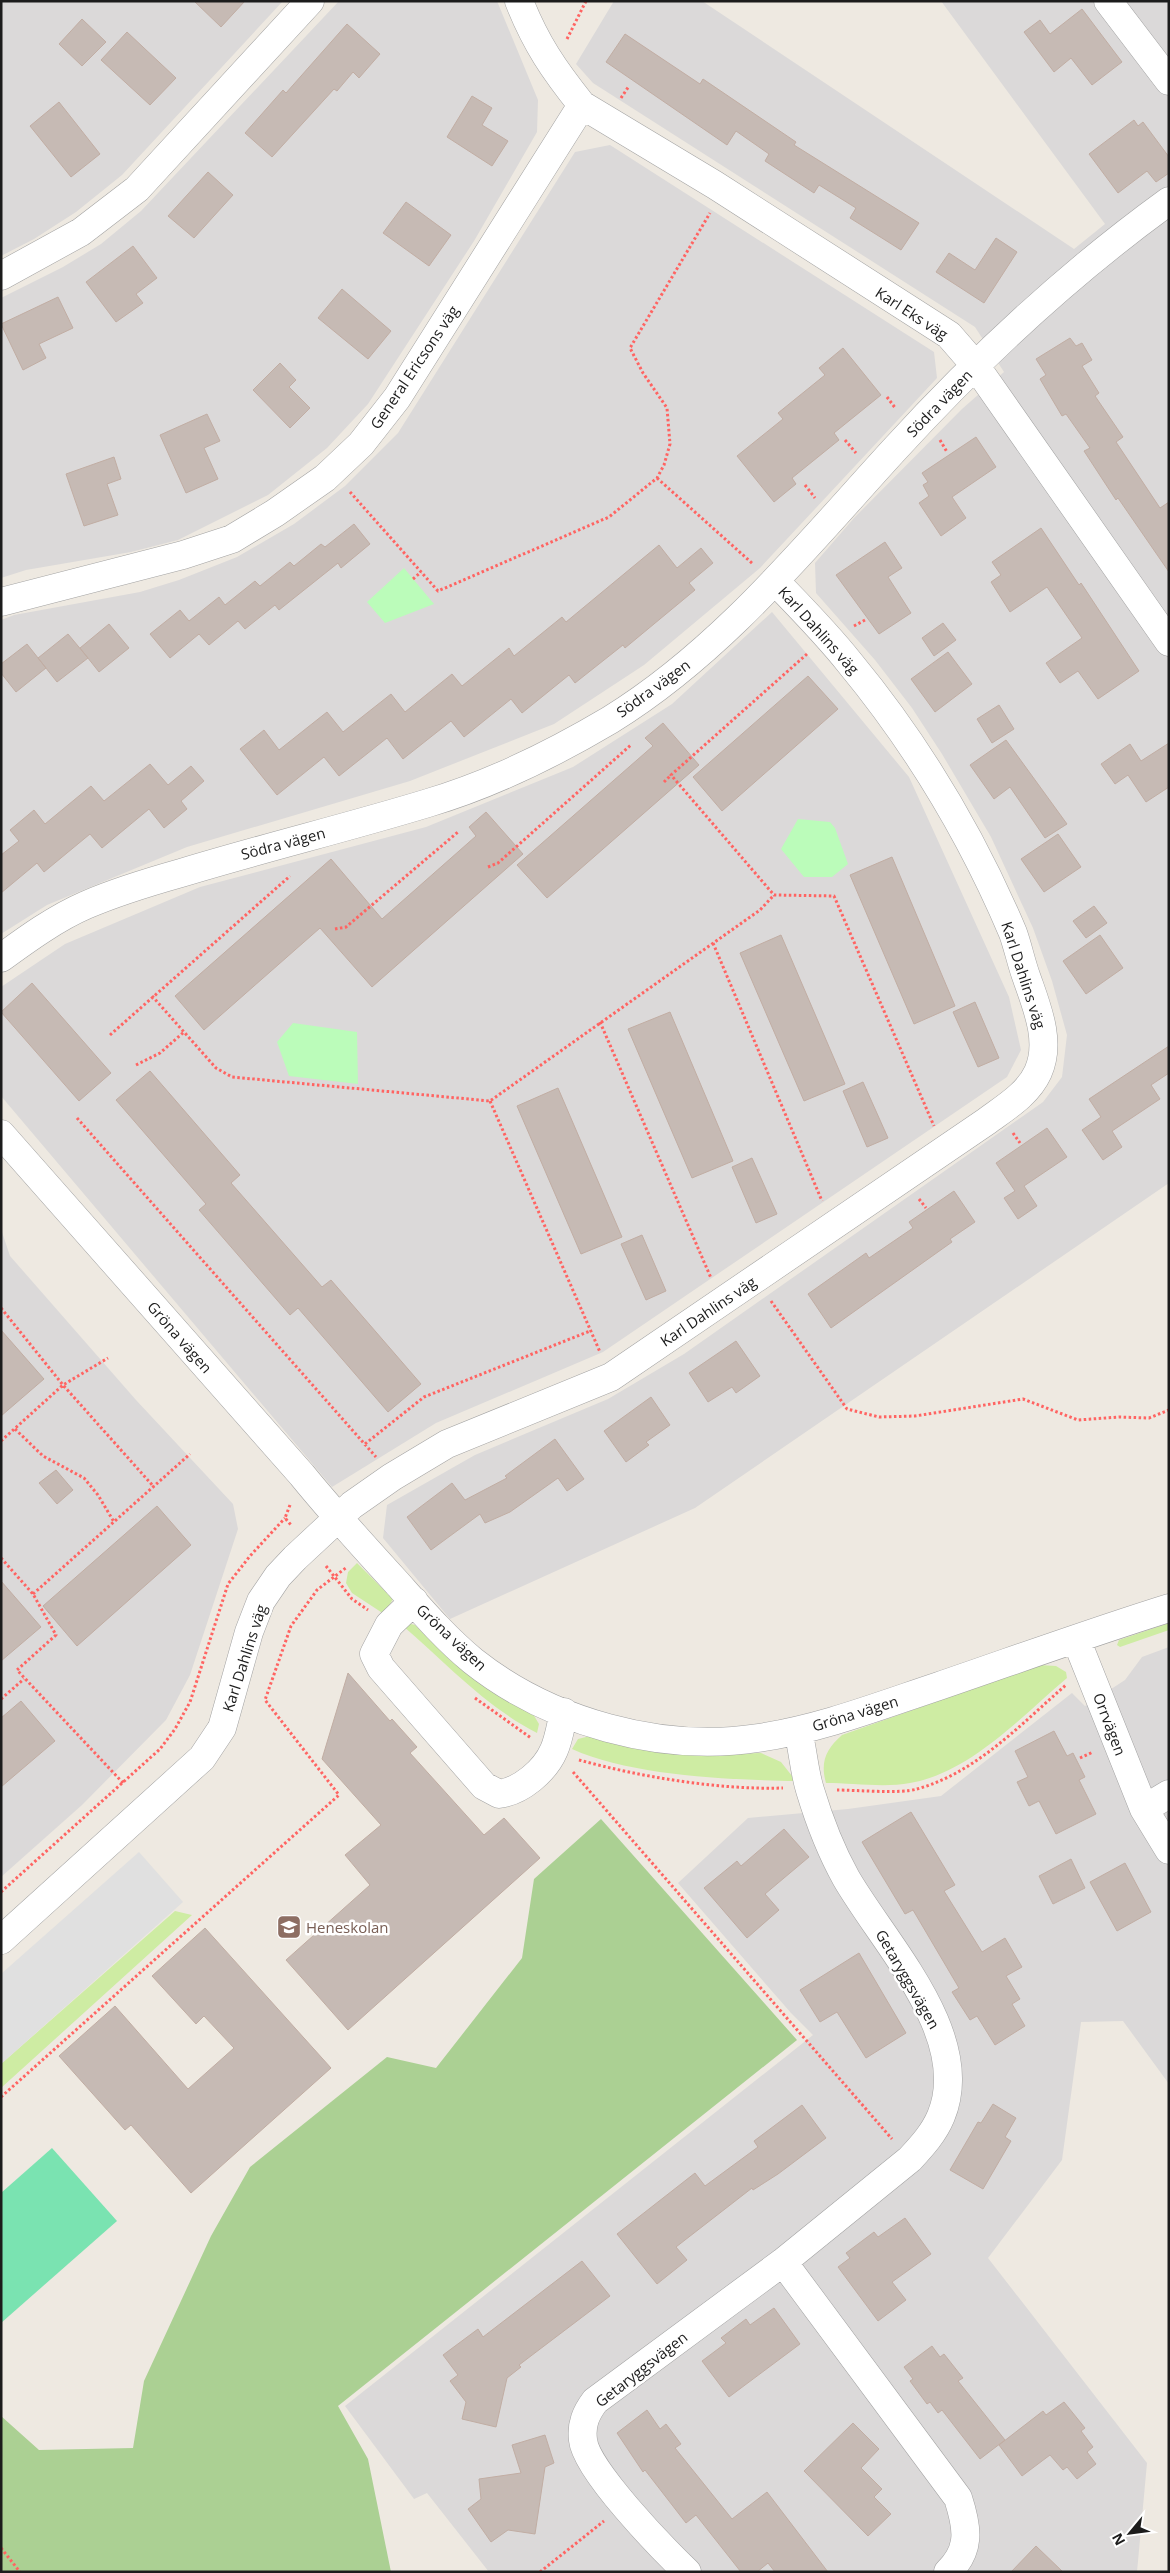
<svg xmlns="http://www.w3.org/2000/svg" width="1170" height="2573" font-family="'Open Sans',sans-serif">
	<rect width="100%" height="100%" fill="#eee9e1"/>
	<!-- residential -->
	<path fill="#dbd9d9" d="M 1,1 L 283,1 L 122,175 L 76,212 L 34,239 L 1,256 Z
		M 339,1 L 497,1 L 538,100 L 537,132 L 474,241 L 368,404 L 327,448 L 268,495 L 178,540 L 131,552 L 26,570 L 1,578 L 1,298 L 63,267 L 101,244 L 141,211 Z
		M 614,1 L 702,1 L 1074,249 L 1105,224 L 941,1 L 1169,1 L 1169,1183 L 695,1508 L 450,1619 L 383,1538 L 387,1505 L 475,1455 L 608,1399 L 684,1354 L 1043,1102 L 1062,1077 L 1067,1035 L 1052,981 L 1033,928 L 991,837 L 942,754 L 912,708 L 875,660 L 816,593 L 815,563 L 854,518 L 962,409 L 1004,372 L 975,327 L 593,83 L 576,64 Z
		M 610,145 L 934,352 L 937,378 L 760,568 L 644,665 L 554,724 L 410,781 L 187,847 L 47,905 L 1,934 L 1,620 L 14,615 L 140,592 L 179,580 L 237,557 L 294,524 L 345,486 L 398,433 L 575,152 Z
		M 772,612 L 909,777 L 1009,997 L 1021,1050 L 1007,1077 L 603,1352 L 436,1423 L 332,1487 L 1,1096 L 1,987 L 65,944 L 200,887 L 426,827 L 573,767 L 672,704 Z
		M 1,1229 L 10,1256 L 136,1400 L 233,1504 L 238,1529 L 190,1675 L 166,1720 L 82,1805 L 1,1877 Z
		M 1169,1647 L 1169,2084 L 1123,2021 L 1081,2022 L 1062,2160 L 988,2258 L 1147,2463 L 1137,2572 L 489,2572 L 427,2493 L 414,2499 L 345,2406 L 813,2035 L 791,2013 L 678,1883 L 748,1818 L 848,1809 L 941,1796 L 1072,1693 L 1085,1706 L 1125,1680 L 1142,1657 Z"/>
	<!-- grass -->
	<path fill="#ceeca3" d="M 357,1563 L 393,1599 L 384,1614 L 352,1593 L 346,1583 L 348,1572 Z
		M 407,1623 L 415,1625 L 450,1660 L 487,1688 L 533,1714 L 539,1724 L 537,1733 C 486,1707 446,1663 403,1626 Z
		M 1169,1623 L 1169,1630 L 1120,1647 L 1117,1645 L 1119,1640 Z
		M 1040,1665 L 1056,1666 L 1066,1672 L 1067,1678 C 1022,1716 970,1773 910,1783 C 885,1788 852,1783 826,1783 C 820,1762 826,1749 842,1735 Z
		M 590,1736 L 644,1749 L 694,1755 L 761,1753 L 781,1762 L 796,1781 C 732,1780 631,1776 572,1749 L 578,1739 Z
		M 175,1911 L 192,1915 L 1,2088 L 1,2064 Z"/>
	<!-- forest -->
	<path fill="#abd093" d="M 601,1819 L 797,2040 L 338,2406 L 368,2459 L 391,2572 L 1,2572 L 1,2416 L 39,2450 L 133,2448 L 144,2381 L 211,2236 L 250,2167 L 387,2057 L 436,2068 L 522,1958 L 534,1879 Z"/>
	<!-- park -->
	<path fill="#bbfcba" d="M 404,568 L 434,604 L 385,623 L 367,602 Z
		M 798,819 L 830,822 L 835,828 L 848,864 L 832,877 L 804,877 L 781,849 Z
		M 293,1023 L 357,1032 L 358,1084 L 289,1076 L 277,1042 Z"/>
	<!-- pitch -->
	<path fill="#7ae3b1" d="M 52,2148 L 117,2221 L 1,2323 L 1,2193 Z"/>
	<!-- parking -->
	<path fill="#e0e0e0" d="M 139,1852 L 183,1902 L 1,2064 L 1,1974 Z"/>
	<!-- building -->
	<path fill="#c6bab4" stroke="#c1ada3" d="M 194,1 L 245,1 L 221,27 Z
		M 1082,9 L 1122,62 L 1092,85 L 1071,58 L 1054,72 L 1024,32 L 1040,20 L 1050,34 Z
		M 82,19 L 106,42 L 82,66 L 59,44 Z
		M 347,24 L 380,54 L 359,78 L 353,72 L 337,91 L 334,89 L 272,157 L 245,133 L 283,90 L 286,93 Z
		M 127,32 L 176,78 L 150,105 L 101,60 Z
		M 625,34 L 700,84 L 703,79 L 796,142 L 794,145 L 919,223 L 901,250 L 850,218 L 856,208 L 819,185 L 814,193 L 765,161 L 769,154 L 736,131 L 727,145 L 606,62 Z
		M 472,96 L 492,108 L 482,125 L 508,141 L 492,166 L 447,137 Z
		M 59,102 L 100,154 L 71,177 L 30,126 Z
		M 1134,120 L 1138,126 L 1143,122 L 1169,157 L 1169,173 L 1156,182 L 1147,171 L 1118,193 L 1089,154 Z
		M 208,172 L 233,195 L 194,238 L 168,216 Z
		M 406,202 L 451,235 L 429,266 L 383,233 Z
		M 996,238 L 1017,252 L 984,303 L 936,272 L 949,253 L 975,270 Z
		M 133,246 L 157,278 L 136,294 L 143,303 L 116,322 L 86,282 Z
		M 342,289 L 391,331 L 368,359 L 318,318 Z
		M 58,297 L 73,328 L 39,344 L 46,358 L 23,370 L 1,324 Z
		M 1070,338 L 1076,346 L 1082,343 L 1092,360 L 1082,366 L 1099,393 L 1095,396 L 1123,437 L 1116,442 L 1160,508 L 1169,502 L 1169,572 L 1118,498 L 1116,500 L 1084,451 L 1090,448 L 1066,414 L 1062,416 L 1040,379 L 1046,375 L 1036,359 Z
		M 843,348 L 881,395 L 834,433 L 839,440 L 792,478 L 796,484 L 774,502 L 737,456 L 783,419 L 778,413 L 825,375 L 819,368 Z
		M 280,363 L 296,380 L 289,387 L 310,408 L 290,428 L 253,390 Z
		M 207,414 L 220,441 L 204,448 L 218,479 L 186,493 L 160,435 Z
		M 976,437 L 996,467 L 952,497 L 966,518 L 941,536 L 919,503 L 929,496 L 923,485 L 928,482 L 922,473 Z
		M 114,457 L 121,479 L 107,484 L 118,515 L 84,526 L 66,474 Z
		M 354,524 L 370,544 L 341,568 L 338,563 L 279,610 L 275,605 L 245,629 L 238,621 L 209,645 L 199,634 L 170,658 L 150,634 L 180,610 L 189,621 L 219,597 L 225,605 L 255,581 L 260,586 L 290,562 L 294,566 L 321,544 L 325,547 Z
		M 1041,528 L 1079,585 L 1081,583 L 1139,671 L 1098,699 L 1078,671 L 1060,683 L 1046,663 L 1082,638 L 1047,587 L 1010,612 L 991,582 L 1001,575 L 992,562 Z
		M 885,542 L 902,568 L 888,577 L 911,613 L 879,634 L 836,575 Z
		M 659,545 L 677,568 L 701,548 L 713,563 L 689,583 L 695,590 L 625,648 L 623,645 L 575,683 L 569,675 L 522,713 L 511,699 L 464,737 L 451,721 L 403,759 L 387,738 L 339,776 L 324,757 L 277,795 L 240,749 L 264,730 L 279,750 L 327,712 L 343,732 L 391,694 L 405,712 L 452,674 L 462,686 L 509,648 L 514,656 L 562,617 L 566,622 Z
		M 943,623 L 956,640 L 934,656 L 922,638 Z
		M 109,624 L 129,648 L 99,672 L 80,648 Z
		M 68,634 L 88,658 L 57,682 L 38,658 Z
		M 27,644 L 46,668 L 16,692 L 1,673 L 1,664 Z
		M 948,652 L 972,684 L 935,712 L 911,679 Z
		M 808,676 L 838,709 L 722,811 L 693,777 Z
		M 999,705 L 1014,729 L 992,743 L 977,719 Z
		M 663,723 L 699,765 L 547,898 L 517,865 L 653,746 L 645,738 Z
		M 1006,740 L 1067,824 L 1045,838 L 1010,787 L 994,799 L 970,765 Z
		M 1169,743 L 1169,787 L 1146,802 L 1128,775 L 1115,784 L 1101,764 L 1130,744 L 1141,761 Z
		M 150,764 L 168,785 L 191,766 L 204,781 L 181,801 L 187,809 L 164,828 L 149,809 L 102,848 L 90,834 L 44,872 L 37,863 L 1,893 L 1,855 L 19,841 L 10,830 L 34,810 L 45,824 L 91,786 L 104,801 Z
		M 486,812 L 523,854 L 372,987 L 320,928 L 204,1030 L 175,996 L 331,859 L 382,919 L 476,836 L 469,827 Z
		M 1058,834 L 1081,867 L 1044,892 L 1021,859 Z
		M 892,857 L 955,1006 L 914,1024 L 850,875 Z
		M 1094,906 L 1107,923 L 1086,938 L 1073,921 Z
		M 781,935 L 845,1084 L 804,1101 L 740,953 Z
		M 1100,935 L 1123,968 L 1086,994 L 1063,961 Z
		M 32,983 L 111,1073 L 79,1101 L 1,1012 Z
		M 975,1002 L 999,1058 L 978,1067 L 953,1012 Z
		M 670,1012 L 733,1161 L 692,1178 L 628,1029 Z
		M 1169,1046 L 1169,1073 L 1151,1085 L 1160,1099 L 1112,1131 L 1122,1147 L 1103,1160 L 1082,1130 L 1101,1117 L 1089,1099 Z
		M 150,1071 L 240,1175 L 231,1183 L 322,1287 L 331,1280 L 421,1384 L 388,1412 L 298,1308 L 290,1315 L 199,1210 L 206,1204 L 116,1100 Z
		M 863,1082 L 888,1138 L 867,1147 L 843,1091 Z
		M 558,1088 L 622,1237 L 581,1254 L 517,1106 Z
		M 1047,1128 L 1067,1157 L 1024,1186 L 1037,1206 L 1018,1219 L 1004,1198 L 1015,1191 L 996,1163 Z
		M 752,1158 L 777,1214 L 756,1223 L 732,1167 Z
		M 954,1191 L 975,1222 L 950,1239 L 952,1242 L 831,1328 L 808,1294 L 866,1253 L 869,1258 L 913,1228 L 909,1222 Z
		M 642,1235 L 666,1291 L 646,1300 L 621,1244 Z
		M 1,1330 L 44,1379 L 1,1416 Z
		M 736,1341 L 760,1376 L 736,1393 L 732,1387 L 708,1402 L 689,1373 Z
		M 651,1397 L 670,1425 L 646,1442 L 649,1445 L 626,1462 L 604,1431 Z
		M 555,1439 L 584,1479 L 567,1491 L 558,1478 L 510,1512 L 485,1523 L 480,1514 L 431,1550 L 407,1517 L 452,1483 L 465,1500 L 507,1478 L 505,1476 Z
		M 56,1470 L 73,1490 L 57,1504 L 39,1483 Z
		M 157,1506 L 191,1545 L 77,1646 L 43,1606 Z
		M 1,1581 L 41,1627 L 1,1661 Z
		M 348,1673 L 390,1721 L 392,1719 L 417,1747 L 410,1753 L 484,1835 L 504,1818 L 540,1858 L 348,2030 L 286,1960 L 370,1885 L 345,1855 L 381,1825 L 322,1759 Z
		M 21,1701 L 55,1741 L 1,1787 L 1,1718 Z
		M 1054,1731 L 1067,1756 L 1073,1753 L 1085,1777 L 1079,1780 L 1096,1814 L 1056,1834 L 1039,1801 L 1029,1806 L 1017,1782 L 1028,1777 L 1015,1751 Z
		M 911,1812 L 955,1885 L 944,1891 L 982,1952 L 1005,1938 L 1022,1967 L 1006,1976 L 1020,1999 L 1012,2004 L 1025,2026 L 995,2045 L 977,2016 L 970,2020 L 952,1992 L 959,1988 L 913,1910 L 905,1914 L 862,1842 Z
		M 784,1829 L 809,1857 L 765,1894 L 779,1910 L 747,1938 L 704,1888 L 737,1861 L 741,1866 Z
		M 1071,1859 L 1085,1888 L 1053,1904 L 1039,1876 Z
		M 1125,1863 L 1151,1912 L 1117,1931 L 1090,1882 Z
		M 205,1928 L 331,2068 L 191,2193 L 131,2125 L 125,2130 L 59,2056 L 115,2006 L 188,2089 L 234,2048 L 204,2016 L 196,2024 L 152,1976 Z
		M 859,1953 L 906,2033 L 866,2058 L 837,2012 L 820,2022 L 800,1990 Z
		M 993,2104 L 1016,2118 L 1005,2137 L 1011,2141 L 983,2189 L 950,2170 L 978,2122 L 981,2123 Z
		M 802,2105 L 826,2138 L 778,2174 L 753,2190 L 752,2188 L 676,2247 L 687,2260 L 657,2284 L 617,2234 L 695,2173 L 705,2186 L 758,2147 L 754,2141 Z
		M 905,2218 L 931,2254 L 892,2282 L 906,2300 L 878,2321 L 838,2267 L 850,2258 L 846,2253 L 874,2232 L 878,2237 Z
		M 582,2261 L 610,2296 L 519,2365 L 521,2367 L 507,2378 L 496,2427 L 462,2419 L 466,2402 L 450,2381 L 458,2375 L 443,2355 L 478,2329 L 483,2337 Z
		M 774,2308 L 800,2344 L 729,2397 L 702,2361 L 726,2343 L 721,2338 L 746,2319 L 750,2325 Z
		M 932,2346 L 940,2357 L 944,2354 L 963,2378 L 958,2381 L 1005,2440 L 980,2459 L 942,2410 L 938,2413 L 930,2402 L 927,2404 L 910,2381 L 913,2379 L 904,2367 Z
		M 1064,2402 L 1085,2428 L 1081,2431 L 1093,2447 L 1087,2452 L 1096,2464 L 1077,2479 L 1067,2467 L 1063,2470 L 1050,2455 L 1022,2476 L 999,2445 L 1043,2411 L 1046,2415 Z
		M 647,2410 L 660,2429 L 666,2424 L 681,2444 L 675,2448 L 732,2519 L 767,2492 L 828,2572 L 775,2572 L 768,2563 L 757,2572 L 741,2572 L 696,2515 L 686,2523 L 645,2470 L 643,2472 L 617,2433 Z
		M 853,2423 L 879,2449 L 861,2468 L 882,2489 L 874,2497 L 891,2514 L 868,2536 L 804,2471 Z
		M 545,2435 L 554,2463 L 545,2467 L 535,2534 L 508,2530 L 491,2542 L 468,2509 L 481,2499 L 479,2479 L 521,2473 L 512,2445 Z
		M 1036,2546 L 1063,2572 L 1011,2572 Z"/>
	<g fill="none" stroke-linecap="round" stroke-linejoin="round">
		<defs>
			<path id="minor" d="M 1108,1 L 1169,81
				M 582,105 L 715,185 L 949,335 L 975,365 L 1169,642
				M 1,276 L 81,232 L 137,189 L 310,1
				M 1,602 L 183,555 L 232,539 L 275,513 L 325,478 L 361,444 L 397,398 L 582,105 C 554,70 536,44 519,1
				M 1,958 C 27,939 56,918 86,905 C 116,892 149,882 181,873 C 263,848 346,828 428,803 C 489,785 556,752 610,720 C 722,651 806,546 894,450 C 978,358 1068,274 1169,201
				M 1,1134 L 302,1475 C 332,1512 364,1547 397,1583 C 421,1610 445,1638 473,1661 C 550,1722 661,1753 758,1738 C 820,1729 879,1706 939,1686 C 1015,1660 1092,1632 1169,1608
				M 414,1601 L 389,1625 L 374,1654 L 381,1668 L 484,1786 L 499,1794 C 521,1791 545,1771 554,1750 C 559,1739 561,1724 564,1712
				M 1076,1639 L 1144,1809 L 1169,1850
				M 1144,1809 L 1169,1794
				M 1,1940 L 202,1758 L 222,1728 L 249,1632 L 261,1601 L 278,1576 L 295,1558 L 352,1505 L 392,1477 L 447,1444 L 611,1377 L 987,1121 C 1006,1107 1028,1094 1038,1072 C 1052,1041 1036,1005 1026,976 C 1021,962 1018,947 1013,933 C 972,836 916,743 849,662 C 826,633 800,607 775,581
				M 783,2262 L 958,2498 C 967,2526 972,2549 948,2572
				M 687,2572 C 663,2549 586,2470 583,2440 C 581,2424 586,2413 595,2401 L 783,2262 L 910,2159 C 922,2146 934,2133 941,2116 C 974,2036 884,1944 846,1878 C 831,1851 819,1820 810,1790 C 804,1771 803,1750 798,1731"/>
		</defs>
		<!-- minor casing -->
		<use href="#minor" stroke="#a3a3a3" stroke-width="29"/>
		<!-- path -->
		<path stroke="#ff6462" stroke-width="3" stroke-dasharray="2.5 2.5" stroke-linecap="butt" d="M 567,39 L 586,1
			M 621,98 L 629,86
			M 887,397 L 896,409
			M 845,440 L 856,453
			M 940,440 L 947,452
			M 657,478 L 753,564
			M 805,485 L 815,498
			M 350,492 L 438,591 L 609,517 L 657,478 L 664,465 L 670,444 L 667,408 L 643,373 L 630,348 L 710,213
			M 413,579 L 421,572
			M 854,626 L 865,620
			M 807,654 L 671,775 L 774,895 L 834,896 L 934,1126
			M 664,782 L 671,775
			M 488,867 L 498,863 L 632,744
			M 335,929 L 346,927 L 458,832
			M 713,943 L 822,1201
			M 152,996 L 216,1068 L 232,1077 L 490,1101 L 760,910 L 774,895
			M 600,1022 L 711,1278
			M 110,1035 L 290,876
			M 136,1065 L 160,1053 L 184,1032
			M 490,1101 L 600,1352
			M 77,1118 L 376,1457
			M 1013,1133 L 1020,1143
			M 919,1199 L 926,1208
			M 771,1301 L 847,1409 L 879,1417 L 915,1416 L 1023,1399 L 1078,1420 L 1119,1417 L 1149,1418 L 1169,1410
			M 1,1308 L 63,1385 L 154,1487
			M 15,1429 L 43,1456 L 84,1478 L 98,1495 L 114,1522
			M 1,1441 L 63,1385 L 108,1358
			M 365,1444 L 424,1397 L 590,1331
			M 290,1505 L 285,1518 L 291,1525
			M 1,1558 L 33,1594 L 56,1635 L 17,1670 L 124,1784
			M 326,1566 L 352,1599 L 368,1610
			M 33,1594 L 190,1454
			M 475,1698 L 531,1738
			M 1,1699 L 24,1679
			M 1080,1758 L 1093,1752
			M 579,1760 C 641,1777 719,1790 783,1788
			M 573,1772 L 892,2139
			M 837,1790 C 857,1790 900,1794 917,1789 C 976,1773 1021,1724 1066,1685
			M 1,1892 L 160,1749 L 175,1729 L 190,1702 L 228,1584 L 250,1556 L 285,1518
			M 1,2097 L 339,1795 L 265,1700 L 291,1626 L 317,1590 L 347,1567
			M 1,2548 L 20,2572
			M 540,2572 L 604,2521"/>
		<!-- minor -->
		<use href="#minor" stroke="#fff" stroke-width="28"/>
	</g>
	<!-- icons -->
	<defs>
		<symbol id="school-square" viewBox="-11 -11 22 22"><rect x="-9" y="-9" width="18" height="18" rx="4" fill="#8d6e63" stroke="#fff"/><path d="M0-5L7-2L0 1L-7-2ZM-4 1L0 2.5L4 1V4Q0 6-4 4Z" fill="#fff"/></symbol>
	</defs>
	<g fill-rule="evenodd">
		<use href="#school-square" x="275" y="1913" width="28" height="28"/>
	</g>
	<g text-anchor="middle" dominant-baseline="central" stroke-width="5" stroke-linejoin="round" paint-order="stroke">
		<!-- street labels -->
		<g font-size="15" fill="#1c1c1c" stroke="#fff">
			<text transform="translate(912 313) rotate(33)">Karl Eks väg</text>
			<text transform="translate(414 367) rotate(-56)">General Ericsons väg</text>
			<text transform="translate(939 403) rotate(-46)">Södra vägen</text>
			<text transform="translate(819 630) rotate(48)">Karl Dahlins väg</text>
			<text transform="translate(653 688) rotate(-36)">Södra vägen</text>
			<text transform="translate(283 843) rotate(-15)">Södra vägen</text>
			<text transform="translate(1024 975) rotate(72)">Karl Dahlins väg</text>
			<text transform="translate(708 1311) rotate(-34)">Karl Dahlins väg</text>
			<text transform="translate(180 1337) rotate(49)">Gröna vägen</text>
			<text transform="translate(452 1637) rotate(43)">Gröna vägen</text>
			<text transform="translate(244 1658) rotate(-72)">Karl Dahlins väg</text>
			<text transform="translate(855 1713) rotate(-17)">Gröna vägen</text>
			<text transform="translate(1110 1724) rotate(69)">Orrvägen</text>
			<text transform="translate(908 1979) rotate(60)">Getaryggsvägen</text>
			<text transform="translate(641 2369) rotate(-38)">Getaryggsvägen</text>
		</g>
		<!-- education labels -->
		<g font-size="15" fill="#785e54" stroke="#fff" text-anchor="start">
			<text x="306" y="1927">Heneskolan</text>
		</g>
	</g>
	<!-- border -->
	<rect width="1170" height="2573" fill="none" stroke="#1c1c1c" stroke-width="5"/>
	<!-- north arrow -->
	<g transform="translate(1130 2533) rotate(241)" stroke="#ffffff" stroke-width="4" paint-order="stroke">
	<path d="M0-4L9 19L0 12L-9 19Z" fill="#1c1c1c"/>
	<text y="-8" font-size="14" font-weight="bold" text-anchor="middle" fill="#1c1c1c">N</text>
	</g>
</svg>
